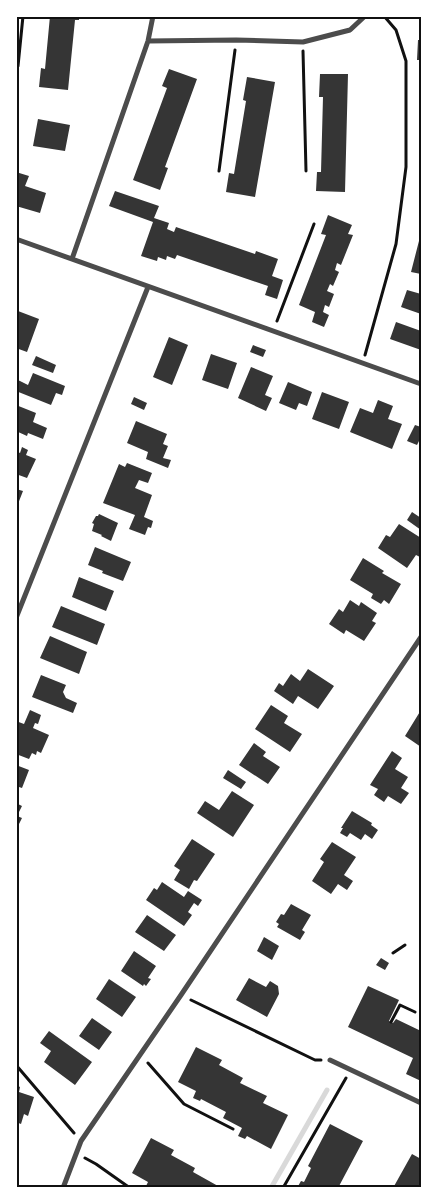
<svg xmlns="http://www.w3.org/2000/svg" width="437" height="1204" font-family="'Open Sans',sans-serif">
	<rect width="100%" height="100%" fill="#fff"/>
	<g fill="none" stroke-linecap="round" stroke-linejoin="round">
		<!-- stream -->
		<path stroke="#d9d9d9" stroke-width="5" d="M 271,1188 L 327,1090"/>
	</g>
	<!-- building -->
	<path fill="#353535" d="M 50,16 L 79,16 L 79,20 L 75,20 L 68,90 L 39,87 L 41,68 L 45,69 Z
		M 418,40 L 421,40 L 421,60 L 417,60 Z
		M 169,69 L 197,79 L 165,167 L 168,168 L 160,190 L 133,180 L 167,88 L 162,86 Z
		M 320,74 L 348,74 L 345,192 L 316,191 L 317,172 L 321,172 L 323,97 L 319,97 Z
		M 247,77 L 275,82 L 255,197 L 226,192 L 229,173 L 234,174 L 246,101 L 243,100 Z
		M 38,119 L 70,125 L 65,151 L 33,146 Z
		M 16,172 L 29,176 L 25,186 L 46,193 L 40,213 L 16,206 Z
		M 115,191 L 159,206 L 154,218 L 169,223 L 167,229 L 174,232 L 176,227 L 255,254 L 256,251 L 278,259 L 272,276 L 283,280 L 277,299 L 265,295 L 268,286 L 177,255 L 175,259 L 167,256 L 166,260 L 158,257 L 157,261 L 141,256 L 153,222 L 109,206 Z
		M 328,215 L 352,225 L 348,234 L 353,235 L 341,265 L 337,263 L 335,270 L 339,272 L 333,286 L 330,284 L 327,291 L 334,294 L 329,307 L 325,305 L 323,312 L 329,315 L 324,327 L 312,322 L 315,312 L 299,305 L 326,235 L 321,234 Z
		M 420,237 L 421,237 L 421,274 L 411,272 Z
		M 407,290 L 421,294 L 421,314 L 401,307 Z
		M 18,311 L 39,319 L 27,352 L 16,348 L 16,316 Z
		M 396,322 L 421,331 L 421,350 L 390,339 Z
		M 169,337 L 188,345 L 172,385 L 153,377 Z
		M 253,345 L 266,350 L 263,357 L 250,352 Z
		M 211,354 L 237,363 L 228,389 L 202,380 Z
		M 36,356 L 56,365 L 53,373 L 32,365 Z
		M 251,367 L 273,376 L 265,395 L 272,398 L 266,411 L 238,398 Z
		M 33,373 L 65,386 L 62,395 L 56,393 L 51,405 L 16,391 L 16,384 L 18,380 L 28,385 Z
		M 288,382 L 312,392 L 307,406 L 299,403 L 296,410 L 279,403 Z
		M 322,392 L 349,402 L 339,429 L 312,419 Z
		M 134,397 L 147,403 L 144,410 L 131,404 Z
		M 378,400 L 393,406 L 388,419 L 402,424 L 392,449 L 350,432 L 360,408 L 373,413 Z
		M 16,405 L 36,413 L 33,422 L 47,428 L 43,439 L 28,433 L 27,436 L 16,431 Z
		M 136,421 L 167,434 L 163,444 L 168,446 L 163,458 L 171,460 L 168,468 L 146,459 L 148,452 L 127,443 Z
		M 415,425 L 421,427 L 421,437 L 417,445 L 407,441 Z
		M 22,447 L 28,450 L 26,455 L 36,459 L 27,478 L 16,474 L 16,451 L 20,453 Z
		M 127,463 L 152,473 L 148,483 L 139,480 L 135,488 L 152,495 L 144,517 L 153,521 L 151,528 L 148,527 L 145,535 L 129,529 L 135,515 L 103,503 L 119,464 L 125,467 Z
		M 16,489 L 23,491 L 16,509 Z
		M 412,512 L 421,518 L 421,530 L 407,520 Z
		M 99,514 L 118,523 L 111,541 L 101,536 L 102,535 L 92,531 L 94,524 L 92,523 L 96,516 L 98,516 Z
		M 399,524 L 421,538 L 421,556 L 420,557 L 416,555 L 407,568 L 378,548 L 386,535 L 390,537 Z
		M 95,547 L 131,562 L 123,581 L 102,573 L 103,571 L 88,565 Z
		M 363,558 L 384,571 L 382,573 L 401,584 L 389,604 L 384,600 L 381,604 L 371,598 L 373,594 L 350,580 Z
		M 79,577 L 114,591 L 106,611 L 72,597 Z
		M 350,600 L 359,606 L 361,602 L 377,613 L 372,621 L 376,623 L 364,641 L 346,630 L 344,634 L 329,624 L 339,609 L 343,612 Z
		M 61,606 L 105,624 L 97,645 L 52,627 Z
		M 50,636 L 87,652 L 79,674 L 40,658 Z
		M 308,669 L 334,686 L 318,709 L 298,696 L 293,704 L 274,691 L 279,683 L 283,686 L 291,674 L 300,681 Z
		M 41,675 L 66,685 L 63,692 L 66,698 L 77,703 L 73,713 L 32,697 Z
		M 271,705 L 288,716 L 284,723 L 302,734 L 290,752 L 255,729 Z
		M 30,710 L 41,715 L 38,724 L 35,723 L 33,728 L 49,735 L 41,753 L 37,751 L 36,755 L 32,753 L 29,759 L 16,754 L 16,721 L 24,724 Z
		M 421,710 L 421,747 L 405,736 Z
		M 254,743 L 266,752 L 263,756 L 280,767 L 268,784 L 239,765 Z
		M 392,751 L 402,758 L 395,769 L 408,777 L 401,788 L 409,793 L 401,804 L 388,796 L 384,802 L 374,795 L 378,789 L 370,785 Z
		M 16,765 L 29,770 L 22,788 L 16,786 Z
		M 228,770 L 246,782 L 241,789 L 223,778 Z
		M 232,791 L 254,805 L 233,837 L 197,813 L 205,801 L 219,810 Z
		M 16,803 L 22,806 L 17,816 L 22,818 L 16,830 Z
		M 352,811 L 372,823 L 371,825 L 378,830 L 372,839 L 365,834 L 361,840 L 350,833 L 347,837 L 340,833 L 343,828 L 341,828 Z
		M 192,839 L 215,854 L 197,881 L 194,880 L 189,889 L 174,880 L 180,870 L 174,866 Z
		M 332,842 L 356,857 L 344,875 L 353,881 L 347,890 L 338,884 L 331,894 L 312,881 L 324,862 L 320,859 Z
		M 162,882 L 184,897 L 188,891 L 202,900 L 198,906 L 194,903 L 188,912 L 192,915 L 184,926 L 146,900 L 154,888 L 157,890 Z
		M 291,904 L 311,915 L 302,930 L 305,932 L 300,940 L 277,927 L 279,924 L 276,922 L 281,914 L 284,915 Z
		M 147,915 L 176,935 L 164,951 L 135,932 Z
		M 264,937 L 279,946 L 272,960 L 257,951 Z
		M 134,951 L 156,966 L 148,978 L 151,979 L 146,986 L 144,984 L 143,986 L 121,971 Z
		M 381,958 L 389,963 L 385,970 L 376,965 Z
		M 249,978 L 266,987 L 270,981 L 278,986 L 279,994 L 267,1017 L 236,1000 Z
		M 109,979 L 136,997 L 122,1017 L 96,999 Z
		M 368,986 L 399,1000 L 389,1021 L 393,1023 L 396,1019 L 421,1031 L 421,1081 L 406,1074 L 413,1058 L 348,1027 Z
		M 92,1018 L 112,1032 L 99,1050 L 79,1036 Z
		M 49,1031 L 92,1062 L 75,1085 L 44,1062 L 51,1051 L 40,1043 Z
		M 196,1047 L 222,1060 L 219,1065 L 243,1078 L 240,1083 L 267,1096 L 263,1103 L 288,1115 L 271,1149 L 247,1136 L 245,1139 L 238,1136 L 242,1128 L 223,1118 L 226,1112 L 201,1099 L 200,1101 L 193,1098 L 196,1091 L 178,1082 Z
		M 16,1085 L 20,1087 L 19,1092 L 34,1097 L 28,1116 L 24,1114 L 21,1124 L 16,1122 Z
		M 330,1124 L 363,1141 L 338,1188 L 297,1188 L 301,1181 L 304,1182 L 311,1168 L 308,1166 Z
		M 151,1138 L 174,1150 L 171,1155 L 195,1168 L 193,1172 L 218,1186 L 217,1188 L 145,1188 L 148,1182 L 132,1173 Z
		M 412,1154 L 421,1159 L 421,1188 L 393,1188 Z"/>
	<g fill="none" stroke-linecap="round" stroke-linejoin="round">
		<!-- path -->
		<path stroke="#111" stroke-width="3" d="M 303,51 L 306,171
			M 18,66 L 23,16
			M 219,171 L 235,50
			M 277,321 L 314,224
			M 365,355 L 396,244 L 406,167 L 406,61 L 396,30 L 384,16
			M 393,953 L 405,945
			M 191,1000 L 315,1060 L 321,1060
			M 391,1022 L 400,1005 L 415,1012
			M 148,1063 L 184,1104 L 233,1129
			M 16,1065 L 74,1133
			M 85,1158 L 96,1164 L 130,1188
			M 283,1188 L 346,1078"/>
		<!-- minor -->
		<path stroke="#4c4c4c" stroke-width="5" d="M 148,41 L 236,40 L 303,42 L 350,30 L 365,16
			M 16,239 L 421,384
			M 72,259 L 148,41 L 153,16
			M 16,618 L 148,287
			M 330,1060 L 421,1103
			M 63,1188 L 81,1141 L 181,995 L 421,637"/>
	</g>
	<!-- border -->
	<rect width="437" height="1204" fill="none" stroke="#ffffff" stroke-width="35"/>
	<rect x="18" y="18" width="402" height="1168" fill="none" stroke="#111" stroke-width="2"/>
</svg>
